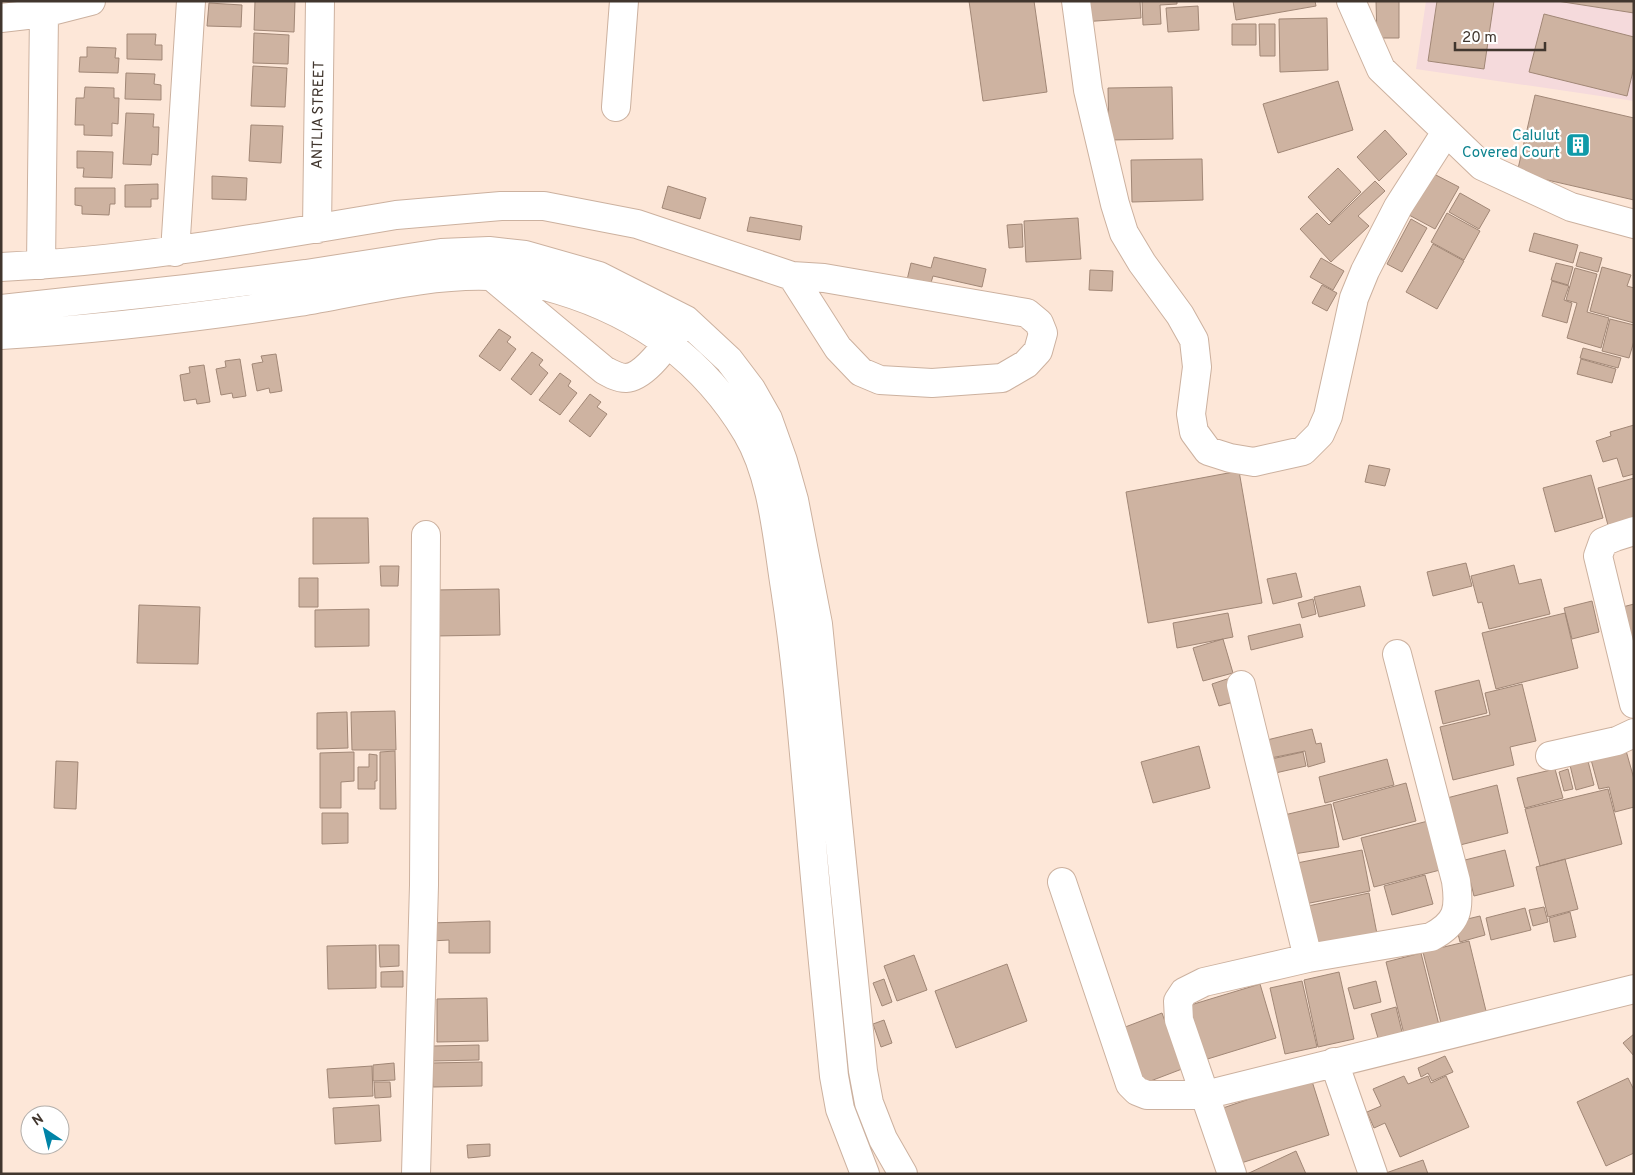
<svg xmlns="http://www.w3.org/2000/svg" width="1635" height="1175" font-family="Overpass,sans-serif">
	<rect width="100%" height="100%" fill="#fde7d8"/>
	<!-- education -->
	<path fill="#f5dadc" d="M 1426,1 L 1634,1 L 1634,101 L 1416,69 Z"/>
	<!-- building -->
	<path fill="#ceb3a1" stroke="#a18776" d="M 255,1 L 295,1 L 294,32 L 254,30 Z
		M 969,1 L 1034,1 L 1047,92 L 983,101 Z
		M 1079,1 L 1140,1 L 1141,18 L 1081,22 Z
		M 1142,1 L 1177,1 L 1177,4 L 1160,5 L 1161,24 L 1143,25 Z
		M 1233,1 L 1315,1 L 1316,6 L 1236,20 Z
		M 1376,1 L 1399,1 L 1399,38 L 1377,38 Z
		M 1437,1 L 1494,1 L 1484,69 L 1428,61 Z
		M 1557,1 L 1634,1 L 1634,13 Z
		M 209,3 L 242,5 L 241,27 L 207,26 Z
		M 1198,6 L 1199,30 L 1168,32 L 1166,8 Z
		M 1544,14 L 1634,37 L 1634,67 L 1627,96 L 1529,72 Z
		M 1327,18 L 1328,70 L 1280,72 L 1279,19 Z
		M 1232,24 L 1256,24 L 1256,45 L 1232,45 Z
		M 1259,24 L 1275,24 L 1275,56 L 1260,56 Z
		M 254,33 L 289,35 L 288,64 L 253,63 Z
		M 127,34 L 156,34 L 155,45 L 162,45 L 162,60 L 127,59 Z
		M 87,47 L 116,48 L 115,58 L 119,58 L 118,73 L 79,72 L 80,57 L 87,57 Z
		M 253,66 L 287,68 L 285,107 L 251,106 Z
		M 126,73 L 155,74 L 154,84 L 161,85 L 161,100 L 125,99 Z
		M 1338,81 L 1353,130 L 1278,153 L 1263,104 Z
		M 85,87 L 114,88 L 114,98 L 119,98 L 118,124 L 112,123 L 112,136 L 84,135 L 84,125 L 75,125 L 76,98 L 84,98 Z
		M 1172,87 L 1173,139 L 1109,140 L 1108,88 Z
		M 1535,95 L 1634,118 L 1634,200 L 1517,173 Z
		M 126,113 L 154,114 L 153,127 L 159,127 L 158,155 L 152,154 L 151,165 L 123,164 Z
		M 251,125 L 283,126 L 281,163 L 249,161 Z
		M 1385,130 L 1407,154 L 1379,181 L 1357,157 Z
		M 77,151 L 113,152 L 112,178 L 83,177 L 84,168 L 77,168 Z
		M 1202,159 L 1203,200 L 1132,202 L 1131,160 Z
		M 1338,168 L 1361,192 L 1331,222 L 1308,197 Z
		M 1432,173 L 1459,187 L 1435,229 L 1409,215 Z
		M 212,176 L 247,178 L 246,200 L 212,199 Z
		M 1375,181 L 1385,191 L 1358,216 L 1369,226 L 1331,262 L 1300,229 L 1317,213 L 1329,225 Z
		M 158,184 L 158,199 L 151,199 L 151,207 L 125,207 L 125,185 Z
		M 668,186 L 706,198 L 700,219 L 662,208 Z
		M 75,188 L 115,188 L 115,204 L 110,204 L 109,215 L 82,214 L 82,206 L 75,205 Z
		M 1460,193 L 1490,210 L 1479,229 L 1449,212 Z
		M 1447,213 L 1480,231 L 1464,260 L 1431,242 Z
		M 750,217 L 802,226 L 800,240 L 747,231 Z
		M 1078,218 L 1081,259 L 1026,262 L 1024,221 Z
		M 1411,219 L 1427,228 L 1402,272 L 1387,264 Z
		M 1022,224 L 1023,247 L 1009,248 L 1007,225 Z
		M 1534,233 L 1578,245 L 1573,263 L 1529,251 Z
		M 1433,244 L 1464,261 L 1437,309 L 1406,292 Z
		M 1580,252 L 1602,258 L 1598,272 L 1576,266 Z
		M 934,257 L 986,269 L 982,287 L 933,276 L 930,286 L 907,280 L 911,263 L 931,268 Z
		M 1321,258 L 1344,271 L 1333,290 L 1310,277 Z
		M 1556,263 L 1573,267 L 1568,285 L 1551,280 Z
		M 1602,267 L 1631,275 L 1627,286 L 1634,288 L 1634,323 L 1590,311 Z
		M 1575,268 L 1597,274 L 1587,312 L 1609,318 L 1601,348 L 1567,338 L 1577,303 L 1566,300 Z
		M 1090,270 L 1113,271 L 1112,291 L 1089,290 Z
		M 1552,281 L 1569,286 L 1564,300 L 1572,303 L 1567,323 L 1542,316 Z
		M 1322,285 L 1337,293 L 1327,311 L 1312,303 Z
		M 1610,319 L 1634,325 L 1634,341 L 1629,358 L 1602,351 Z
		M 499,329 L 511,337 L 507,342 L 516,349 L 500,371 L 479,356 Z
		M 1583,348 L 1621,358 L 1618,368 L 1580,358 Z
		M 532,352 L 543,360 L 539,365 L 548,373 L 531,395 L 511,379 Z
		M 276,354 L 282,391 L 270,393 L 269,388 L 257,391 L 252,364 L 263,362 L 261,356 Z
		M 240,359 L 246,396 L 233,398 L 232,393 L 221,395 L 216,369 L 226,367 L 225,361 Z
		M 1581,359 L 1616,369 L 1612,383 L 1577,374 Z
		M 204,365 L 210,402 L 197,404 L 196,399 L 184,401 L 180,375 L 190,373 L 189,367 Z
		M 560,373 L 571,381 L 568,386 L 577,393 L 560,415 L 539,400 Z
		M 590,394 L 601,402 L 597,407 L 607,414 L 590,437 L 569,421 Z
		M 1634,425 L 1634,474 L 1623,477 L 1617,458 L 1603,462 L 1596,441 L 1611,436 L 1610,432 Z
		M 1369,465 L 1390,469 L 1385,486 L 1365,482 Z
		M 1239,471 L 1262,603 L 1148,623 L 1126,492 Z
		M 1591,475 L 1603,518 L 1555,532 L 1543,488 Z
		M 1634,478 L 1634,521 L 1609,529 L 1598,488 Z
		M 313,518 L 368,518 L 369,563 L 313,564 Z
		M 1466,563 L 1472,586 L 1433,596 L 1427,572 Z
		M 1514,565 L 1519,584 L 1541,579 L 1550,614 L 1489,629 L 1482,602 L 1478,603 L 1471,576 Z
		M 380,566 L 399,566 L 398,586 L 381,586 Z
		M 1296,573 L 1302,597 L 1273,604 L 1267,579 Z
		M 299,578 L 318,578 L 318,607 L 299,607 Z
		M 1360,586 L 1365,606 L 1319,617 L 1314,597 Z
		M 499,589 L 500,635 L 434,636 L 434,590 Z
		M 1313,599 L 1316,614 L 1302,618 L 1298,603 Z
		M 1592,601 L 1599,632 L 1572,639 L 1564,608 Z
		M 1634,604 L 1634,662 L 1615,609 Z
		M 139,605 L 200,607 L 198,664 L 137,663 Z
		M 369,609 L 369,646 L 315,647 L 315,610 Z
		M 1228,613 L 1233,637 L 1177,648 L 1173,623 Z
		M 1565,613 L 1578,668 L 1496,689 L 1482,633 Z
		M 1300,624 L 1303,637 L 1251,650 L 1248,636 Z
		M 1223,639 L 1233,673 L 1203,681 L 1193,648 Z
		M 1230,678 L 1237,701 L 1219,706 L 1212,684 Z
		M 1479,680 L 1487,713 L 1443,724 L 1435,691 Z
		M 1522,684 L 1536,741 L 1510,747 L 1514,765 L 1453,780 L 1440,727 L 1490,715 L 1485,693 Z
		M 395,711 L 396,750 L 352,750 L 351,712 Z
		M 347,712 L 348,748 L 317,749 L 317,713 Z
		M 1312,729 L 1316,744 L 1321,743 L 1325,762 L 1308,767 L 1305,751 L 1271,758 L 1267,740 Z
		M 1199,746 L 1210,788 L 1153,803 L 1141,762 Z
		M 1625,747 L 1634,779 L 1634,807 L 1615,812 L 1609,787 L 1599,789 L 1590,756 Z
		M 395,751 L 396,809 L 380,809 L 380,752 Z
		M 354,752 L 354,781 L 341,782 L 341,808 L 320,808 L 320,753 Z
		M 1303,752 L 1306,766 L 1271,774 L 1267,760 Z
		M 369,754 L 377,755 L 377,781 L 375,781 L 375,789 L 358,789 L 358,767 L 369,767 Z
		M 1587,757 L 1594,785 L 1576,790 L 1569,761 Z
		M 1387,759 L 1394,785 L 1325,803 L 1319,777 Z
		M 56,761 L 78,762 L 76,809 L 54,808 Z
		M 1555,769 L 1563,798 L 1525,808 L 1517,778 Z
		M 1568,769 L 1573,789 L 1564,791 L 1559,772 Z
		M 1406,783 L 1416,821 L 1343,840 L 1333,803 Z
		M 1497,785 L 1508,833 L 1460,845 L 1443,799 Z
		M 1608,789 L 1622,844 L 1540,866 L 1525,809 Z
		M 1331,804 L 1339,847 L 1287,855 L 1280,816 Z
		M 322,813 L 348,813 L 348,843 L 322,844 Z
		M 1432,820 L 1444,869 L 1374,887 L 1361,838 Z
		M 1362,850 L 1370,891 L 1300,905 L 1292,864 Z
		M 1505,850 L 1514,886 L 1474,896 L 1465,860 Z
		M 1565,859 L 1578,909 L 1548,917 L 1536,867 Z
		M 1425,875 L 1433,904 L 1392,915 L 1384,886 Z
		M 1369,893 L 1378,939 L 1316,951 L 1308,906 Z
		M 1544,907 L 1548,922 L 1533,926 L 1529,910 Z
		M 1525,908 L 1531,930 L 1491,940 L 1486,918 Z
		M 1570,912 L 1576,937 L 1554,942 L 1549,918 Z
		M 1480,916 L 1485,935 L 1460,942 L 1455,922 Z
		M 490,921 L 490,953 L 449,953 L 449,940 L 431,941 L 431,923 Z
		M 1469,941 L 1487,1015 L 1442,1027 L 1423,952 Z
		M 376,945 L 376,988 L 328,989 L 327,946 Z
		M 379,945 L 399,945 L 399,966 L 380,967 Z
		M 1421,953 L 1439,1025 L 1404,1034 L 1386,962 Z
		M 914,955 L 927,990 L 897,1001 L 884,966 Z
		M 1007,964 L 1027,1021 L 956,1048 L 935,991 Z
		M 403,971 L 403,987 L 381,987 L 381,972 Z
		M 1339,972 L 1354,1039 L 1318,1047 L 1304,980 Z
		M 884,979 L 892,1002 L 882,1006 L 873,983 Z
		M 1302,981 L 1317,1047 L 1285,1054 L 1270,988 Z
		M 1376,981 L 1381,1002 L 1354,1009 L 1348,988 Z
		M 1260,984 L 1276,1038 L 1201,1061 L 1184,1007 Z
		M 487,998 L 488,1041 L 437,1042 L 437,999 Z
		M 1396,1007 L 1402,1032 L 1378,1038 L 1371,1014 Z
		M 1162,1013 L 1182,1069 L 1140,1085 L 1120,1029 Z
		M 884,1020 L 892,1043 L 881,1047 L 873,1024 Z
		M 1634,1034 L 1634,1056 L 1623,1043 Z
		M 479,1045 L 479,1060 L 433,1061 L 433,1046 Z
		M 1445,1056 L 1453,1072 L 1432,1081 L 1428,1073 L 1421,1077 L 1418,1068 Z
		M 482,1062 L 482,1086 L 433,1087 L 432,1063 Z
		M 394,1063 L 395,1080 L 373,1081 L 373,1065 Z
		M 372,1066 L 373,1096 L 329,1098 L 327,1069 Z
		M 1404,1076 L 1408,1084 L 1428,1076 L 1431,1083 L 1446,1076 L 1469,1127 L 1400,1157 L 1385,1123 L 1374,1128 L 1367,1112 L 1381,1106 L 1373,1089 Z
		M 1311,1078 L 1329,1135 L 1238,1164 L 1220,1109 Z
		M 1628,1078 L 1634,1090 L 1634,1153 L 1606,1166 L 1577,1102 Z
		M 374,1082 L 390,1082 L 391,1097 L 375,1098 Z
		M 379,1105 L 381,1141 L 335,1144 L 333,1108 Z
		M 490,1144 L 490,1156 L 468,1158 L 467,1145 Z
		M 1296,1151 L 1306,1174 L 1247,1174 Z
		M 1423,1160 L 1428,1174 L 1383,1174 Z"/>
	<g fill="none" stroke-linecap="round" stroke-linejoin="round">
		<defs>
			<path id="minor" d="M 1076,1 L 1088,90 L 1115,204 L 1124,233 L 1142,263 L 1180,315 L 1194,340 L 1197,367 L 1191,414 L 1194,432 L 1208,451 L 1230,458 L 1254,462 L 1303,451 L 1320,434 L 1328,416 L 1354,298 L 1365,271 L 1398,207 L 1446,132
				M 1351,1 L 1381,69 L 1482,166 L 1571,207 L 1634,224
				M 1,18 L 44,13 L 91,1
				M 616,107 L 624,1
				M 317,229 L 320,1
				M 175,252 L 191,1
				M 41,265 L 44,13
				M 1,267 C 134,261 265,237 396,215 L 501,206 L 544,206 L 637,224 L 792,276 L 824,278 L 1027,313 L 1039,323 L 1043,333 L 1038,351 L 1026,364 L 1002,378 L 932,383 L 880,380 L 861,372 L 838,348 L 792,276
				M 490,275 L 604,370 C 611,374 618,378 626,378 C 645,377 667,344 678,330
				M 1,309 L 186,289 L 306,274 L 441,253 L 489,251 L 525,255 L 599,276 L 686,320 L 729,360 L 751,389 L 768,419 L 783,461 L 794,500 L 818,624 L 863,1071 L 869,1103 L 883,1139 L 903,1174
				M 1,335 C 101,329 201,317 299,302 C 359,292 428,274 488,276 C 512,277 536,283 559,290 C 639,314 704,361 747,433 C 773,477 777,538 785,588 C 797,665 803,743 810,821 C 817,906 826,991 834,1076 L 840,1109 L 865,1174
				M 1634,531 L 1615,537 L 1603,542 L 1598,556 L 1634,704
				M 1241,685 L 1308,958
				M 1550,756 L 1617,741 L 1634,733
				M 1062,882 L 1130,1084 L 1137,1091 L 1147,1095 L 1205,1095 L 1634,989
				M 1334,1062 L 1373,1174
				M 416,1174 L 424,885 L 426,535
				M 1232,1174 L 1179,1020 L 1178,1001 L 1184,992 L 1204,982 L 1308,958 L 1431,937 C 1458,923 1460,909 1456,881 L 1397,654"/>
		</defs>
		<!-- minor casing -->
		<use href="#minor" stroke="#ccb19f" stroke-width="30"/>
		<!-- minor -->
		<use href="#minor" stroke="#fff" stroke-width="28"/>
	</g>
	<!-- icons -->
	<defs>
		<symbol id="building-square" viewBox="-11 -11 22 22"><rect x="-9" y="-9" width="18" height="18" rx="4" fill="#0f9aa8" stroke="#fff"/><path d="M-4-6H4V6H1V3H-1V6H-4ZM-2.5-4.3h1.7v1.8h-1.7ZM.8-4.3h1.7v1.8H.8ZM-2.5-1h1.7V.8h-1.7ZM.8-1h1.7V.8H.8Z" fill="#fff"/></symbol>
	</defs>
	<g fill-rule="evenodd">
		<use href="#building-square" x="1564" y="131" width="28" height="28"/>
	</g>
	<g text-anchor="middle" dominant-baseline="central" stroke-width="4.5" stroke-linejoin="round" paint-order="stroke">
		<!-- street labels -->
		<g font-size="15" fill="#41362e" stroke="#fff">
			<text transform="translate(319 115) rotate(-89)">ANTLIA STREET</text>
		</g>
		<!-- culture labels -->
		<g font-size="15" fill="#0d838f" stroke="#fff" text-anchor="end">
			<text x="1560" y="136">Calulut<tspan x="1560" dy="17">Covered Court</tspan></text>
		</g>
	</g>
	<!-- border -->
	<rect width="1635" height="1175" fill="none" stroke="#41362e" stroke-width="5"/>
	<!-- north arrow -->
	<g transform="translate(45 1130) rotate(325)"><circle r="24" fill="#ffffff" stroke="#b3afab"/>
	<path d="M0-4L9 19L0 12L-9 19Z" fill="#0084a7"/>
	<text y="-8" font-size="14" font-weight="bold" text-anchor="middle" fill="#41362e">N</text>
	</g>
	<!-- scale -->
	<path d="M1455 42v8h90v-8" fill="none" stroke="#41362e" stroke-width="2.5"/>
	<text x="1462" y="42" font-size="15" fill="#41362e" stroke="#ffffff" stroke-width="4" paint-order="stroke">20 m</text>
</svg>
